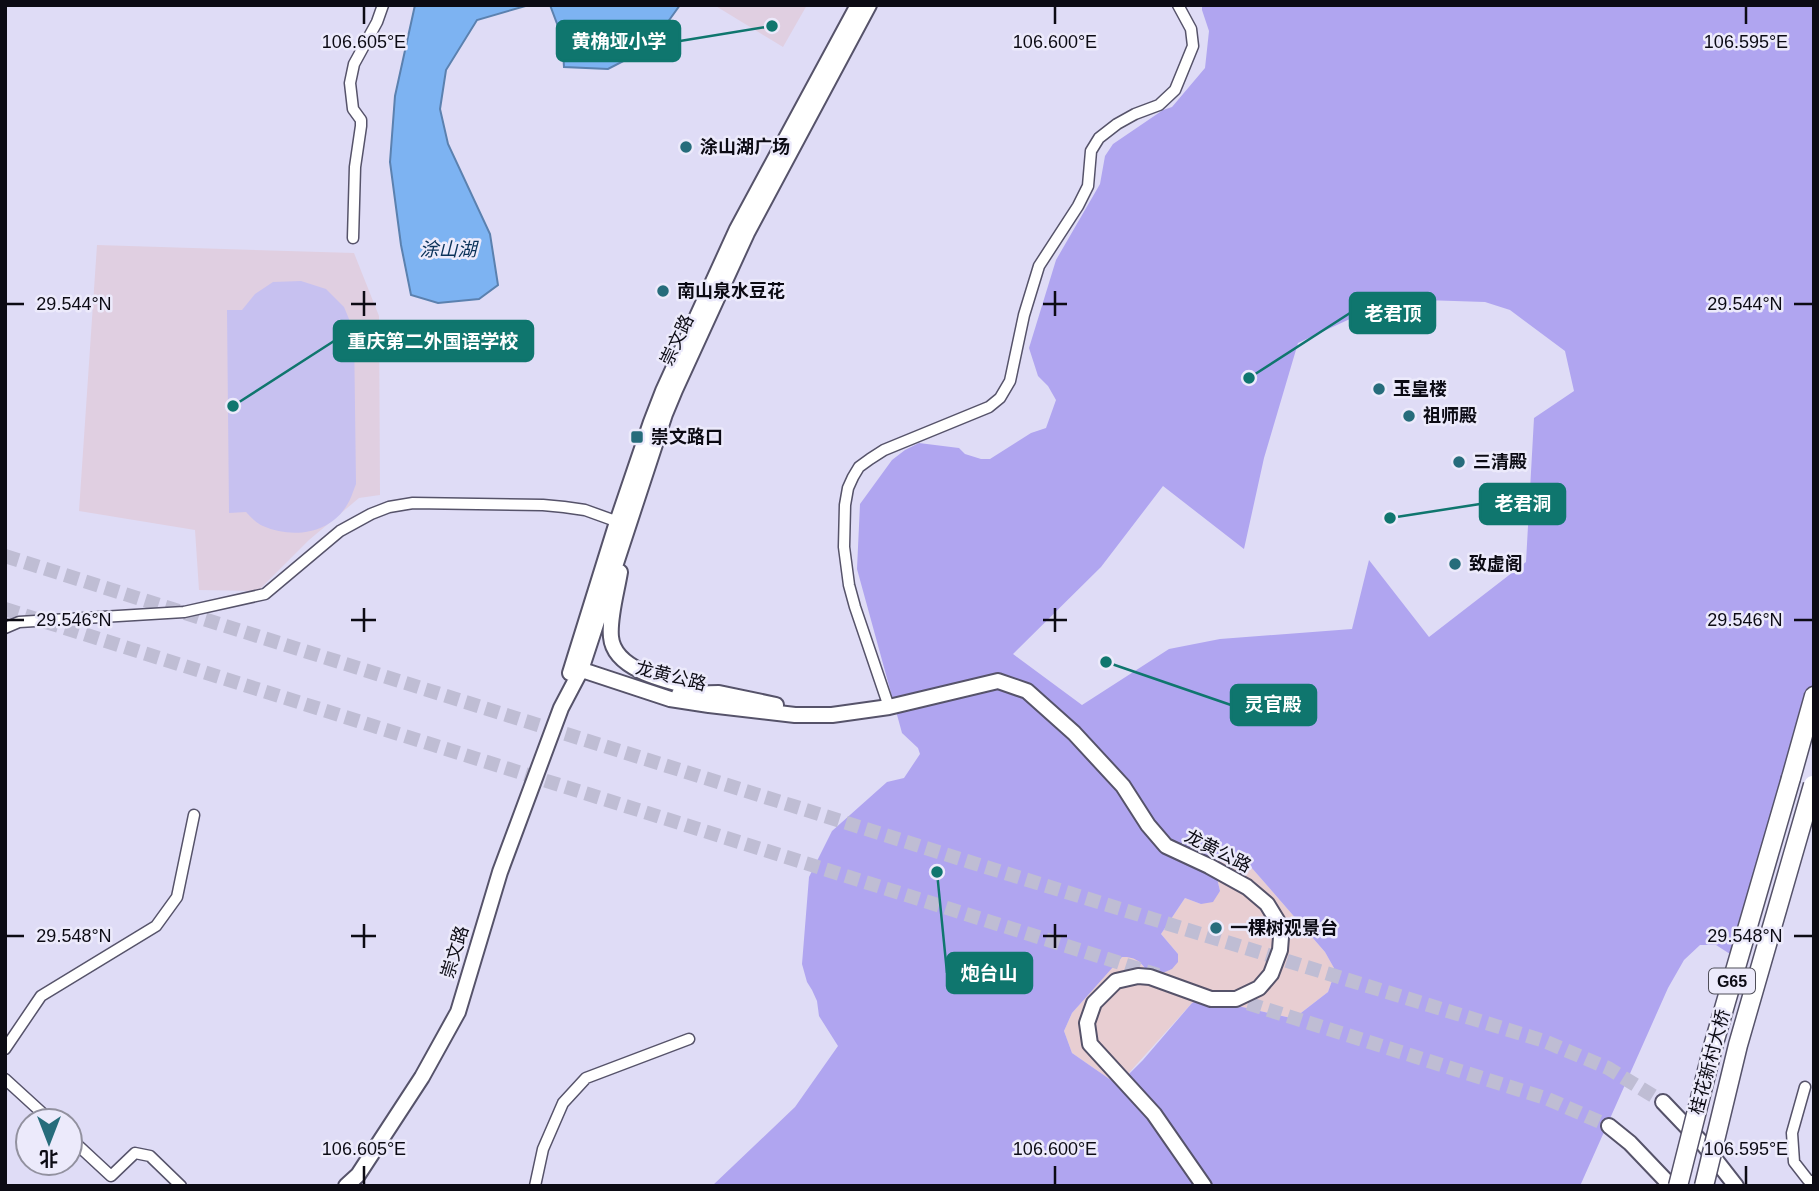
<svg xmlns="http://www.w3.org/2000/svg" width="1819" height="1191" font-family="Arial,'Noto Sans SC',sans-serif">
	<rect width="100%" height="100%" fill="#dfdcf6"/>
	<!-- commercial -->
	<path fill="#e8ced2" d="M 1217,858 L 1251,867 L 1325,952 L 1334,968 L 1334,975 L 1328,992 L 1297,1016 L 1291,1018 L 1207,999 L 1192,1003 L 1118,1085 L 1072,1053 L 1064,1031 L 1072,1013 L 1122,957 L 1132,956 L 1137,959 L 1148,972 L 1178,954 L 1161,934 L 1185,898 L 1201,904 L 1220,891 L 1214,864 Z"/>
	<!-- education -->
	<path fill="#e0cfe1" d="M 714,5 L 807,5 L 783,47 Z
		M 97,245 L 354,253 L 379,316 L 380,495 L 359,498 L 309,540 L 258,591 L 199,590 L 195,530 L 79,511 Z"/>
	<!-- green -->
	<path fill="#c7c1f0" d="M 301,281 L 326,289 L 344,307 L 354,331 L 356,484 C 353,491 351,499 347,505 C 330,534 292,539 263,526 C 257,524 251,517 246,512 L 229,513 L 227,310 L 242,310 L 255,294 L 273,282 Z"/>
	<!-- forest -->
	<path fill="#b0a5f0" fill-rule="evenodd" d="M 1202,5 L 1814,5 L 1814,691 L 1730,954 L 1716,945 L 1700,945 L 1684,960 L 1668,988 L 1580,1186 L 712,1186 L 795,1107 L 838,1046 L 819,1016 L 817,1001 L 812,990 L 807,982 L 802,964 L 809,877 L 832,831 L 887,782 L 904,778 L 920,754 L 918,748 L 902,733 L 857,569 L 860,504 L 892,460 L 905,450 L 919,443 L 959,448 L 965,454 L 981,459 L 990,459 L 1031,433 L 1046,428 L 1056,400 L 1048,386 L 1038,376 L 1029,348 L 1056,260 L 1100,184 L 1105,156 L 1113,144 L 1163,110 L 1172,107 L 1205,68 L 1209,31 L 1202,10 ZM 1393,299 L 1485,302 L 1510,310 L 1565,351 L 1574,391 L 1534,418 L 1526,562 L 1429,637 L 1369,560 L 1352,629 L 1220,639 L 1169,649 L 1082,705 L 1013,654 L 1101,567 L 1163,486 L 1244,549 L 1264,458 L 1298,343 ZM 1217,858 L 1251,867 L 1325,952 L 1334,968 L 1334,975 L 1328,992 L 1297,1016 L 1291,1018 L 1207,999 L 1198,1000 L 1192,1003 L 1143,1060 L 1118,1085 L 1072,1053 L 1064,1031 L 1072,1013 L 1122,957 C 1138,956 1144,965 1151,978 L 1172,969 L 1178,962 L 1178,954 L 1161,934 L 1185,898 L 1201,904 L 1213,902 L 1220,891 L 1214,865 Z"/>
	<!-- water -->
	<path fill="#7db3f2" stroke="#5b81af" stroke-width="2" d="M 415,5 L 529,5 L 477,20 L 446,70 L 440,109 L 448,144 L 490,234 L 498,285 L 479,299 L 438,303 L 411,295 L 401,245 L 390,162 L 395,96 Z
		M 550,5 L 680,5 L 649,48 L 608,69 L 564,67 L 562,37 Z"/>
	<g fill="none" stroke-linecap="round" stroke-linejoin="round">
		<!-- primary-tunnel -->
		<path stroke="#bfbdd4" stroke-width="14" stroke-dasharray="14 7" stroke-linecap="butt" d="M 5,556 L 970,862 L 1544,1041 L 1608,1068 L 1663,1102
			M 5,609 L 1158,975
			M 1228,997 L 1548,1099 L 1609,1126"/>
		<defs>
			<path id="street" d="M 353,238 L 355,167 L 361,126 L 361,120 L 353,109 L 350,83 L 354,64 L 377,22 L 383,5
				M 5,628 L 19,622 L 184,612 L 265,594 L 340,531 L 371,514 L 389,507 L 413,503 L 543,505 L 564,507 L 585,510 L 621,523
				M 889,707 L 855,607 L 849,585 L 844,547 L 845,505 L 848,488 L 853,477 L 859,467 L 870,459 L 884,450 L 989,407 L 1000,398 L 1010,381 L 1024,315 L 1039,266 L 1078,206 L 1088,186 L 1091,151 L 1099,138 L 1117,124 L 1135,114 L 1159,105 L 1175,90 L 1193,46 L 1191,29 L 1178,5
				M 5,1049 L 41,996 L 156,926 L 177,897 L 194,815
				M 5,1079 L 51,1121
				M 1805,1087 L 1792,1133 L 1794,1162 L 1808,1180 L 1814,1182
				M 70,1138 L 111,1176 L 135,1153 L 150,1156 L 181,1186
				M 535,1186 L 543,1149 L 563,1103 L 586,1078 L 689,1039"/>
			<path id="secondary" d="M 620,572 C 617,591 609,618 611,637 C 614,672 673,682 700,689
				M 573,667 L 670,699 L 709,705 L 795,715 L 832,715 L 889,707 L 998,681 L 1027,691 L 1074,733 L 1123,786 L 1148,825 L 1166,846 L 1209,866 L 1247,887 L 1267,904 L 1278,922 L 1281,937 L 1280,950 L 1271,974 L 1259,988 L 1236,999 L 1211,999 L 1150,977 L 1138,976 L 1116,981 L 1094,1003 L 1087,1023 L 1090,1044 L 1154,1114 L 1204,1186
				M 570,673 L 617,522 L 651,422 L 663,391 L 737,229 L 858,5
				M 679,694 L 719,693 L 776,705
				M 346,1186 L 358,1175 L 422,1077 L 458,1012 L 500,872 L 561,708 L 581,670 L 665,414 L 675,390 L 747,233 L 869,5"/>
			<path id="primary" d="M 1663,1102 L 1704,1145 L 1736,1186
				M 1609,1126 L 1630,1143 L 1671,1186"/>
			<path id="highway" d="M 1791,778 L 1814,696"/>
		</defs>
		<!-- street casing -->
		<use href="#street" stroke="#56536a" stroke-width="13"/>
		<!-- secondary casing -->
		<use href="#secondary" stroke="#56536a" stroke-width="18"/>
		<!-- primary casing -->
		<use href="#primary" stroke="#56536a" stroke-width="18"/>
		<!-- highway casing -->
		<use href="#highway" stroke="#56536a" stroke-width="21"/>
		<!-- street -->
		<use href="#street" stroke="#fff" stroke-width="10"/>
		<!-- secondary -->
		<use href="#secondary" stroke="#fff" stroke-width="14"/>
		<!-- primary -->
		<use href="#primary" stroke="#fff" stroke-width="14"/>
		<!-- highway -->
		<use href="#highway" stroke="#fff" stroke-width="18"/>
		<defs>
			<path id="highway-bridge" d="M 1678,1186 L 1714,1043 L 1791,778
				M 1704,1186 L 1738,1045 L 1813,785"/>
		</defs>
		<!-- highway-bridge casing -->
		<use href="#highway-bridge" stroke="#56536a" stroke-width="21" stroke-linecap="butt"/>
		<!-- highway-bridge -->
		<use href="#highway-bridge" stroke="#fff" stroke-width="18"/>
	</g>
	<!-- ticks -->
	<path fill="none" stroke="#0c0b14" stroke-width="2.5" d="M 364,7 L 364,24M 1055,7 L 1055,24M 1746,7 L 1746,24M 364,291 L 364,316M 1055,291 L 1055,316M 7,304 L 24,304M 351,304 L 376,304M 1043,304 L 1067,304M 1794,304 L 1812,304M 364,608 L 364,632M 1055,608 L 1055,632M 7,620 L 24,620M 351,620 L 376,620M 1043,620 L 1067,620M 1794,620 L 1812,620M 364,924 L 364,948M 1055,924 L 1055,948M 7,936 L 24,936M 351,936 L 376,936M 1043,936 L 1067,936M 1794,936 L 1812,936M 364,1166 L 364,1184M 1055,1166 L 1055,1184M 1746,1166 L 1746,1184"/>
	<!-- markers -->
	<g fill="#266c7b" stroke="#eceafb" stroke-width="2.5">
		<circle cx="686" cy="147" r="7"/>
		<circle cx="663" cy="291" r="7"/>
		<circle cx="1379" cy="389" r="7"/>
		<circle cx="1409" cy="416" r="7"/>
		<rect x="630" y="430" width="14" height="14" rx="3.5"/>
		<circle cx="1459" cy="462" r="7"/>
		<circle cx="1455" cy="564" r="7"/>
		<circle cx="1216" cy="928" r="7"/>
	</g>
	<g text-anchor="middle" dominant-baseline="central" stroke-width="5" stroke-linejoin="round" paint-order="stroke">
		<!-- shield labels -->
		<rect fill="#eceafb" stroke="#4f4e59" stroke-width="2" x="1709" y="968.5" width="46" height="25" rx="5"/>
		<g font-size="16" font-weight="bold" fill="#0c0b14">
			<text x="1732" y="981">G65</text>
		</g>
		<!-- poi labels -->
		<g font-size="18" font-weight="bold" fill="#0c0b14" stroke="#eceafb" text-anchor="start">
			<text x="700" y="147">涂山湖广场</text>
			<text x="677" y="291">南山泉水豆花</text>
			<text x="1393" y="389">玉皇楼</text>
			<text x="1423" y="416">祖师殿</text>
			<text x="651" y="437">崇文路口</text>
			<text x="1473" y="462">三清殿</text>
			<text x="1469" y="564">致虚阁</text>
			<text x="1230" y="928">一棵树观景台</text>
		</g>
		<!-- street labels -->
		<g font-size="18" fill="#0c0b14" stroke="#eceafb">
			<text transform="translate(677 340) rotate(-65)">崇文路</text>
			<text transform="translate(671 676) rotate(14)">龙黄公路</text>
			<text transform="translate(1218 851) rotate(27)">龙黄公路</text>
			<text transform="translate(455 952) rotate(-73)">崇文路</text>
			<text transform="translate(1710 1062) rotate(-75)">桂花新村大桥</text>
		</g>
		<!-- water labels -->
		<g font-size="19" font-style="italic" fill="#0b3259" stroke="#eceafb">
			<text x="448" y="249">涂山湖</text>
		</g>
	</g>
	<g font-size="18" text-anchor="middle" fill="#0c0b14" stroke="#eceafb" stroke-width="5" stroke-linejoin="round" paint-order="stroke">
		<text x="364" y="48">106.605°E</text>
		<text x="1055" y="48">106.600°E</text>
		<text x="1746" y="48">106.595°E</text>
		<text x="1745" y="310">29.544°N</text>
		<text x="74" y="310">29.544°N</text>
		<text x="1745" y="626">29.546°N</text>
		<text x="74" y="626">29.546°N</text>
		<text x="1745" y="942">29.548°N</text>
		<text x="74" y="942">29.548°N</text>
		<text x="364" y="1155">106.605°E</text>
		<text x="1055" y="1155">106.600°E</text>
		<text x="1746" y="1155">106.595°E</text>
	</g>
	<!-- callouts -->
	<path fill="none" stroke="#0f766e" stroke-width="2.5" d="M772 26L680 41M1249 378L1350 313M233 406L334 341M1390 518L1480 504M1106 662L1231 705M937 872L947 973"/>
	<g fill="#0f766e" stroke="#eceafb" stroke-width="2.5">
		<circle cx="772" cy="26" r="7"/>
		<circle cx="1249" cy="378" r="7"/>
		<circle cx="233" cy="406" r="7"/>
		<circle cx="1390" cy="518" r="7"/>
		<circle cx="1106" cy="662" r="7"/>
		<circle cx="937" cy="872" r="7"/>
	</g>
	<g fill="#0f766e" stroke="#0f766e" stroke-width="2.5">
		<rect x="557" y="21" width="123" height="40" rx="7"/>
		<rect x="1350" y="293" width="85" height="40" rx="7"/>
		<rect x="334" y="321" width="199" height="40" rx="7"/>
		<rect x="1480" y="484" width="85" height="40" rx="7"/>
		<rect x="1231" y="685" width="85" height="40" rx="7"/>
		<rect x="947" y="953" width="85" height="40" rx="7"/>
	</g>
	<g font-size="19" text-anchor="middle" font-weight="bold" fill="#fff">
		<text x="619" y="48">黄桷垭小学</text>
		<text x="1393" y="320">老君顶</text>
		<text x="433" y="348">重庆第二外国语学校</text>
		<text x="1523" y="510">老君洞</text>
		<text x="1273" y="711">灵官殿</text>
		<text x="989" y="980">炮台山</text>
	</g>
	<!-- border -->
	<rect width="1819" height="1191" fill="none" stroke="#0c0b14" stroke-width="14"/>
	<!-- north arrow -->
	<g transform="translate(49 1142) rotate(180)"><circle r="33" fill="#eceafb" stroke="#92919f" stroke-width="2"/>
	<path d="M0-5L12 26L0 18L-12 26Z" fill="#266c7b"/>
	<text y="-10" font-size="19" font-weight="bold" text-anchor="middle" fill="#0c0b14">北</text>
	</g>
</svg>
